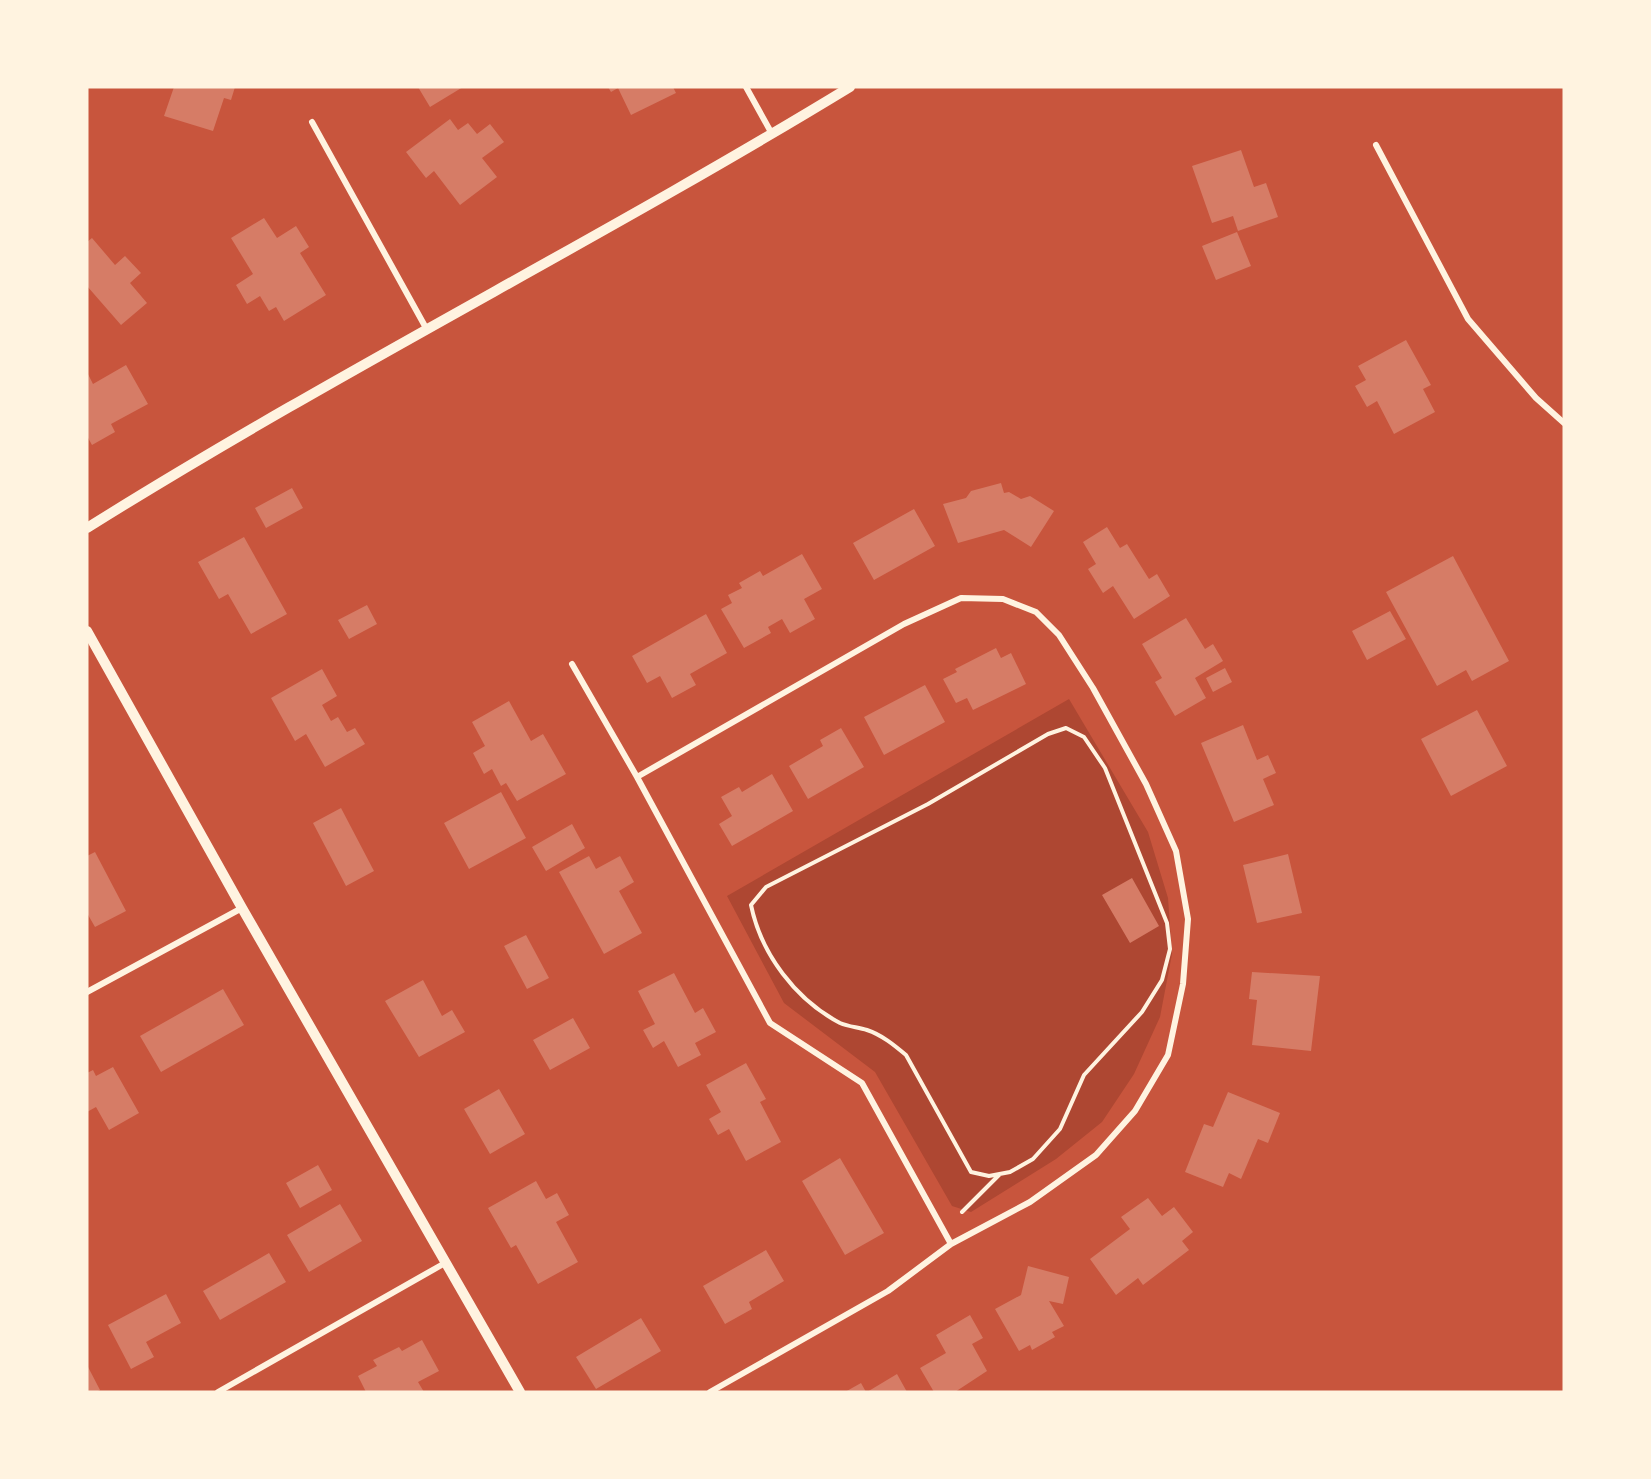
<svg xmlns="http://www.w3.org/2000/svg" width="1651" height="1479" font-family="'Libre Baskerville',serif">
	<rect width="100%" height="100%" fill="#c8553d"/>
	<!-- green -->
	<path fill="#ae4732" d="M 1069,699 L 1148,832 L 1168,898 L 1172,954 L 1160,1017 L 1134,1074 L 1102,1122 L 1056,1159 L 971,1212 L 952,1206 L 875,1072 L 784,1003 L 727,896 Z"/>
	<!-- building -->
	<path fill="#d67c66" d="M 174,87 L 235,87 L 231,100 L 224,98 L 213,131 L 164,116 Z
		M 418,87 L 463,87 L 430,107 Z
		M 608,87 L 673,87 L 676,93 L 631,115 L 618,88 L 611,92 Z
		M 450,119 L 458,130 L 468,123 L 477,134 L 490,124 L 504,142 L 482,158 L 497,177 L 460,205 L 434,171 L 426,178 L 406,152 Z
		M 1241,150 L 1254,187 L 1266,183 L 1278,217 L 1238,231 L 1233,216 L 1212,223 L 1192,166 Z
		M 264,218 L 277,238 L 296,226 L 309,247 L 300,253 L 326,295 L 284,321 L 276,307 L 269,311 L 260,296 L 247,304 L 236,285 L 253,274 L 231,238 Z
		M 1237,232 L 1251,266 L 1216,280 L 1202,246 Z
		M 92,238 L 115,265 L 125,256 L 141,273 L 130,283 L 147,303 L 121,325 L 87,286 L 87,242 Z
		M 1406,340 L 1431,385 L 1423,389 L 1435,412 L 1394,434 L 1377,401 L 1367,407 L 1355,386 L 1366,380 L 1358,366 Z
		M 126,365 L 148,404 L 111,424 L 115,432 L 92,445 L 87,436 L 87,372 L 93,384 Z
		M 1001,483 L 1004,493 L 1009,492 L 1021,499 L 1030,496 L 1054,511 L 1031,547 L 1004,530 L 958,543 L 943,504 L 966,498 L 971,491 Z
		M 292,488 L 303,508 L 266,528 L 255,508 Z
		M 914,509 L 935,546 L 874,580 L 853,543 Z
		M 1107,527 L 1120,548 L 1127,544 L 1149,579 L 1157,574 L 1170,596 L 1134,619 L 1113,586 L 1103,593 L 1088,569 L 1096,564 L 1083,542 Z
		M 244,537 L 287,614 L 251,634 L 228,594 L 219,599 L 198,562 Z
		M 802,554 L 822,589 L 804,599 L 815,619 L 790,633 L 782,619 L 768,627 L 771,633 L 744,648 L 721,609 L 732,603 L 728,595 L 742,588 L 739,583 L 760,571 L 763,576 Z
		M 1453,556 L 1509,661 L 1472,681 L 1466,670 L 1437,686 L 1386,592 Z
		M 367,605 L 377,624 L 349,639 L 338,620 Z
		M 1390,611 L 1406,639 L 1367,660 L 1352,631 Z
		M 706,614 L 727,653 L 690,674 L 696,685 L 672,698 L 660,676 L 647,683 L 632,656 Z
		M 1186,618 L 1205,649 L 1213,644 L 1223,661 L 1195,678 L 1206,698 L 1175,716 L 1155,682 L 1162,678 L 1142,644 Z
		M 996,648 L 1001,658 L 1011,653 L 1026,684 L 973,710 L 967,698 L 956,703 L 943,679 L 957,672 L 955,669 Z
		M 1225,668 L 1232,682 L 1213,692 L 1206,678 Z
		M 322,669 L 337,696 L 322,705 L 331,721 L 338,717 L 347,732 L 355,728 L 365,744 L 325,767 L 306,734 L 295,741 L 271,698 Z
		M 925,685 L 945,722 L 884,755 L 864,717 Z
		M 509,701 L 531,741 L 543,734 L 566,774 L 517,801 L 506,783 L 501,786 L 492,769 L 484,774 L 473,753 L 485,746 L 472,722 Z
		M 1477,710 L 1507,766 L 1451,796 L 1421,739 Z
		M 1243,725 L 1257,760 L 1268,755 L 1276,773 L 1263,779 L 1274,805 L 1234,822 L 1201,743 Z
		M 841,728 L 864,767 L 808,799 L 789,766 L 823,746 L 820,740 Z
		M 772,774 L 793,811 L 732,846 L 719,824 L 732,816 L 721,797 L 739,787 L 742,792 Z
		M 501,792 L 526,838 L 469,869 L 444,823 Z
		M 341,808 L 374,871 L 346,886 L 313,823 Z
		M 572,824 L 585,848 L 546,871 L 532,847 Z
		M 95,852 L 126,911 L 95,927 L 87,913 L 87,856 Z
		M 1288,854 L 1302,913 L 1257,923 L 1243,865 Z
		M 589,856 L 596,869 L 620,856 L 634,882 L 619,891 L 642,933 L 604,954 L 559,872 Z
		M 1132,878 L 1159,926 L 1130,943 L 1102,895 Z
		M 526,935 L 549,978 L 527,989 L 504,946 Z
		M 1252,972 L 1320,976 L 1311,1051 L 1252,1045 L 1257,1000 L 1249,999 Z
		M 674,973 L 695,1013 L 703,1008 L 716,1032 L 695,1043 L 701,1055 L 678,1067 L 664,1041 L 653,1048 L 643,1030 L 655,1024 L 638,991 Z
		M 423,980 L 442,1016 L 452,1010 L 465,1032 L 419,1057 L 385,1001 Z
		M 223,989 L 244,1025 L 161,1072 L 140,1036 Z
		M 573,1018 L 590,1048 L 550,1070 L 533,1040 Z
		M 746,1063 L 766,1099 L 760,1102 L 781,1142 L 746,1161 L 729,1129 L 718,1135 L 709,1119 L 721,1112 L 706,1085 Z
		M 113,1067 L 139,1113 L 109,1130 L 96,1107 L 87,1112 L 87,1073 L 93,1070 L 96,1076 Z
		M 499,1089 L 525,1134 L 490,1154 L 464,1109 Z
		M 1228,1092 L 1280,1113 L 1268,1143 L 1258,1139 L 1241,1179 L 1229,1173 L 1223,1187 L 1185,1172 L 1204,1124 L 1213,1127 Z
		M 840,1158 L 884,1233 L 845,1255 L 802,1181 Z
		M 318,1165 L 332,1190 L 300,1208 L 286,1183 Z
		M 536,1181 L 546,1199 L 557,1193 L 569,1215 L 556,1222 L 578,1262 L 538,1284 L 516,1245 L 511,1248 L 488,1208 Z
		M 1148,1198 L 1162,1216 L 1174,1207 L 1193,1232 L 1182,1241 L 1189,1250 L 1143,1285 L 1138,1278 L 1116,1295 L 1090,1259 L 1130,1229 L 1121,1217 Z
		M 340,1204 L 362,1241 L 309,1272 L 287,1235 Z
		M 766,1250 L 784,1281 L 749,1302 L 752,1309 L 725,1324 L 703,1286 Z
		M 269,1253 L 286,1282 L 220,1320 L 203,1291 Z
		M 1028,1266 L 1069,1277 L 1063,1304 L 1049,1301 L 1064,1326 L 1052,1332 L 1055,1337 L 1032,1350 L 1030,1345 L 1019,1351 L 995,1309 L 1021,1295 Z
		M 166,1294 L 181,1323 L 146,1342 L 154,1357 L 131,1369 L 108,1325 Z
		M 970,1315 L 983,1338 L 972,1344 L 987,1371 L 955,1392 L 934,1392 L 920,1368 L 946,1353 L 936,1335 Z
		M 641,1318 L 661,1351 L 596,1389 L 576,1357 Z
		M 422,1340 L 439,1371 L 418,1382 L 424,1392 L 366,1392 L 358,1376 L 377,1366 L 373,1360 L 399,1347 L 402,1351 Z
		M 87,1365 L 100,1390 L 96,1392 L 87,1392 Z
		M 897,1374 L 907,1392 L 867,1392 Z
		M 861,1383 L 866,1392 L 845,1392 Z"/>
	<g fill="none" stroke-linecap="round" stroke-linejoin="round">
		<!-- path -->
		<path stroke="#fff3e0" stroke-width="4" d="M 1066,728 L 1084,737 L 1105,768 L 1167,923 L 1170,949 L 1162,980 L 1142,1012 L 1084,1075 L 1060,1129 L 1033,1159 L 1010,1172 L 989,1176 L 971,1172 L 906,1055 C 894,1045 882,1035 867,1030 C 858,1027 849,1027 840,1023 C 796,1000 761,954 751,905 L 766,887 L 928,804 L 1048,734 Z
			M 962,1212 L 1000,1174"/>
		<!-- minor -->
		<path stroke="#fff3e0" stroke-width="6" d="M 746,87 L 772,134
			M 312,122 L 426,328
			M 1376,145 L 1468,319 L 1536,398 L 1564,423
			M 572,664 L 637,777 L 770,1023 L 862,1083 L 951,1244
			M 637,777 L 904,624 L 961,598 L 1003,599 L 1036,612 L 1059,635 L 1093,688 L 1146,784 L 1176,851 L 1188,919 L 1183,984 L 1168,1055 L 1135,1111 L 1096,1155 L 1030,1202 L 951,1244 L 888,1291 L 710,1392
			M 87,992 L 242,908
			M 218,1392 L 445,1263"/>
		<!-- tertiary -->
		<path stroke="#fff3e0" stroke-width="10" d="M 87,528 C 336,372 599,240 850,87
			M 87,631 L 242,908 L 520,1392"/>
	</g>
	<!-- border -->
	<rect width="1651" height="1479" fill="none" stroke="#fff3e0" stroke-width="177"/>
</svg>
